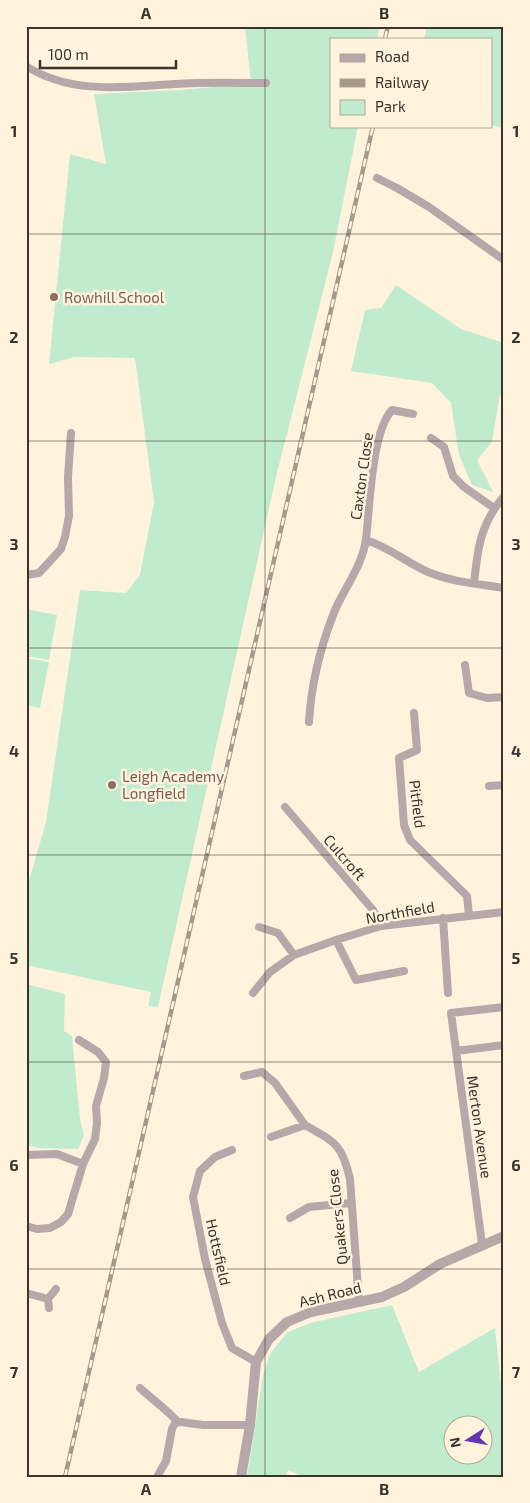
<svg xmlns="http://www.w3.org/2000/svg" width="530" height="1503" font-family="'Exo 2',sans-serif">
	<rect width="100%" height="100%" fill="#fff3de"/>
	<!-- green -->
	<path fill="#c0ebcc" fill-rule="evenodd" d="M 245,26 L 380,26 L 377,39 L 331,39 L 331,126 L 358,126 L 333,252 L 276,477 L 158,1007 L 148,1006 L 151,992 L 26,965 L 26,891 L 46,822 L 80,590 L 126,593 L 140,575 L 154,502 L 135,358 L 74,357 L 49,364 L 70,154 L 106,164 L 94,94 L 179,90 L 251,84 Z
		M 427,26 L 504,26 L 504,128 L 491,125 L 491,39 L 424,39 Z
		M 396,285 L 461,329 L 504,343 L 504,395 L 500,394 L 492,442 L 477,460 L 493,492 L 472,485 L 459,455 L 451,403 L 432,383 L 351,371 L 365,310 L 381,308 Z
		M 26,609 L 57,615 L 49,660 L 26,656 Z
		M 26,658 L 49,662 L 40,708 L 26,705 Z
		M 26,984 L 65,994 L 64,1031 L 72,1036 L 80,1119 L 84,1135 L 78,1149 L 37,1148 L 26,1145 Z
		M 392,1305 L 419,1372 L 495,1328 L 504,1413 L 504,1477 L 299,1477 L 299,1475 L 288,1470 L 286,1476 L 287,1477 L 247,1477 L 263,1375 L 271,1352 L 288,1332 L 310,1323 ZM 452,1426 L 482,1426 L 482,1456 L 452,1456 Z"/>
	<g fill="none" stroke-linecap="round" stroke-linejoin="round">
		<!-- minor -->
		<path stroke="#b6a7a8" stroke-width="8" d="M 26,66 C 71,95 124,87 175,84 C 205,82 236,83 266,83
			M 377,178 L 397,188 L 429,207 L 504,260
			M 431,438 L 444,447 L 453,476 L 464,487 L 494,508
			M 366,540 C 389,547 407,563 428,572 C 452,582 478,584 504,588
			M 26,575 L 39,573 L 61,549 L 65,537 L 69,516 L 68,477 L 71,433
			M 474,583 C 478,547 480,525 504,496
			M 465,665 L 469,693 L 487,698 L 504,697
			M 414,713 L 417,750 L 399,758 L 404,825 L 410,840 L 467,896 L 469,915
			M 309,722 C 311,686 320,649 333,615 C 343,589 362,568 366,539 C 370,507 371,433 392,410 L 413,414
			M 489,786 L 504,785
			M 285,807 L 373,910 L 381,926
			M 443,918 L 448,993
			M 259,927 L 278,933 L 294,955
			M 336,940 L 356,980 L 404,971
			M 253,993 L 270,972 L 294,955 L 336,940 L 381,926 L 504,912
			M 456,1051 L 504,1045
			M 244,1076 L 262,1072 L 275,1083 L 305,1125
			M 271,1137 L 305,1125 C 335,1142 342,1144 350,1179 L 359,1302
			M 232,1150 L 215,1157 L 200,1171 L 193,1197 L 205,1259 L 222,1323 L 232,1348 L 256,1362
			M 26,1155 L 57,1154 L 83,1164
			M 290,1218 L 309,1207 L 351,1203
			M 26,1226 L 37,1229 L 50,1228 L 61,1222 L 68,1214 L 83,1164 L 95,1139 L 97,1123 L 96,1106 L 104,1078 L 106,1062 L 98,1052 L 79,1040
			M 482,1244 L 451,1013 L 504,1007
			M 26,1293 L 48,1299
			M 49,1308 L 48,1299 L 56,1289
			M 140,1388 C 153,1400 166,1409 178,1422
			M 157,1477 L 166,1461 L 172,1429 L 175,1423 L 181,1422 L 203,1425 L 250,1425"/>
		<!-- tertiary -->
		<path stroke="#b6a7a8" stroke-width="10" d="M 241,1477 L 250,1425 L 256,1362 L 269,1339 L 287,1322 L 311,1312 L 382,1297 L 404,1287 L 440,1264 L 504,1236"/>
		<defs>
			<path id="rail" d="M 385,39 L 388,26
				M 65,1477 L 373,126"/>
		</defs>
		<!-- rail casing -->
		<use href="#rail" stroke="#a39a8a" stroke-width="4.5"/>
		<!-- rail -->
		<use href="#rail" stroke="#fff3de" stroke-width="2.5" stroke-dasharray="8" stroke-linecap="butt"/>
	</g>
	<!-- grid -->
	<path fill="none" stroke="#3a342a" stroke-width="1" stroke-opacity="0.55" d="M 265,26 L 265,1477M 26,234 L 504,234M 26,441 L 504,441M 26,648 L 504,648M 26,855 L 504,855M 26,1062 L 504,1062M 26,1269 L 504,1269"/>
	<!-- markers -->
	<g fill="#8d6e63" stroke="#fff3de" stroke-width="2">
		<circle cx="54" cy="297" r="5"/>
		<circle cx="112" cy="785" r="5"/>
	</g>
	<g text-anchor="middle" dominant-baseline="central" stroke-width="5" stroke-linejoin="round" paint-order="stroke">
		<!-- education labels -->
		<g font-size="15" fill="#785e54" stroke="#fff3de" text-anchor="start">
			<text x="64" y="297">Rowhill School</text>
			<text x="122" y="776">Leigh Academy<tspan x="122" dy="17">Longfield</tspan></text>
		</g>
		<!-- street labels -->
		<g font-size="15" fill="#3a342a" stroke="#fff3de">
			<text transform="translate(361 476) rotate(-82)">Caxton Close</text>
			<text transform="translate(418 804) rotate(83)">Pitfield</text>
			<text transform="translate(345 857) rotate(49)">Culcroft</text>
			<text transform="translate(400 912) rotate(-10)">Northfield</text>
			<text transform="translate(480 1127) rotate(82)">Merton Avenue</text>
			<text transform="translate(337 1217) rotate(-96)">Quakers Close</text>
			<text transform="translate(219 1252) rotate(77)">Hottsfield</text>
			<text transform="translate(330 1294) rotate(-14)">Ash Road</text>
		</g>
	</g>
	<!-- border -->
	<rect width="530" height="1503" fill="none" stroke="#fff3de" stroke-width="55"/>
	<!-- legend -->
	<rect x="330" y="38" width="162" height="90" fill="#fff3de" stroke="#b0a796"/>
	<rect x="340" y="54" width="25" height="8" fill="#b6a7a8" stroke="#b0a796"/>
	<text x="375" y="62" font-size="15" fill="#3a342a">Road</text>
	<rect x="340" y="79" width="25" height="8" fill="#a39a8a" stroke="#b0a796"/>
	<text x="375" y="88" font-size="15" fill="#3a342a">Railway</text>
	<rect x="340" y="100" width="25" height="15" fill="#c0ebcc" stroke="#b0a796"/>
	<text x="375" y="112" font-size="15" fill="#3a342a">Park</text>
	<!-- north arrow -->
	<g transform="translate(468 1440) rotate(259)"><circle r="24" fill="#fff3de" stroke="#b0a796"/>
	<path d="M0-4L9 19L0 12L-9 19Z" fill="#6337af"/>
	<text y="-8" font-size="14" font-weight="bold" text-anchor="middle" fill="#3a342a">N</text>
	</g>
	<!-- scale -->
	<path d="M40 60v8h136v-8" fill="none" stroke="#3a342a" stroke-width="2.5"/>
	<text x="48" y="60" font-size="15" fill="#3a342a" stroke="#fff3de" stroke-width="4" paint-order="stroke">100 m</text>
	<rect x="28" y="28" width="474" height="1448" fill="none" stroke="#3a342a" stroke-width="2"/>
	<g font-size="16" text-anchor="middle" font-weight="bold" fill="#3a342a">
		<text x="146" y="19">A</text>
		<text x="384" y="19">B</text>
		<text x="14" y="137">1</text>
		<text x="516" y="137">1</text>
		<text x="14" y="343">2</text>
		<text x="516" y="343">2</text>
		<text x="14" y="550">3</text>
		<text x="516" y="550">3</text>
		<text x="14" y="757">4</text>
		<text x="516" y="757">4</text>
		<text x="14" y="964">5</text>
		<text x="516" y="964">5</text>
		<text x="14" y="1171">6</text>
		<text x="516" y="1171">6</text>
		<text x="14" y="1378">7</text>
		<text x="516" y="1378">7</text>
		<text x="146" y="1495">A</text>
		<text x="384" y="1495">B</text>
	</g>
</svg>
